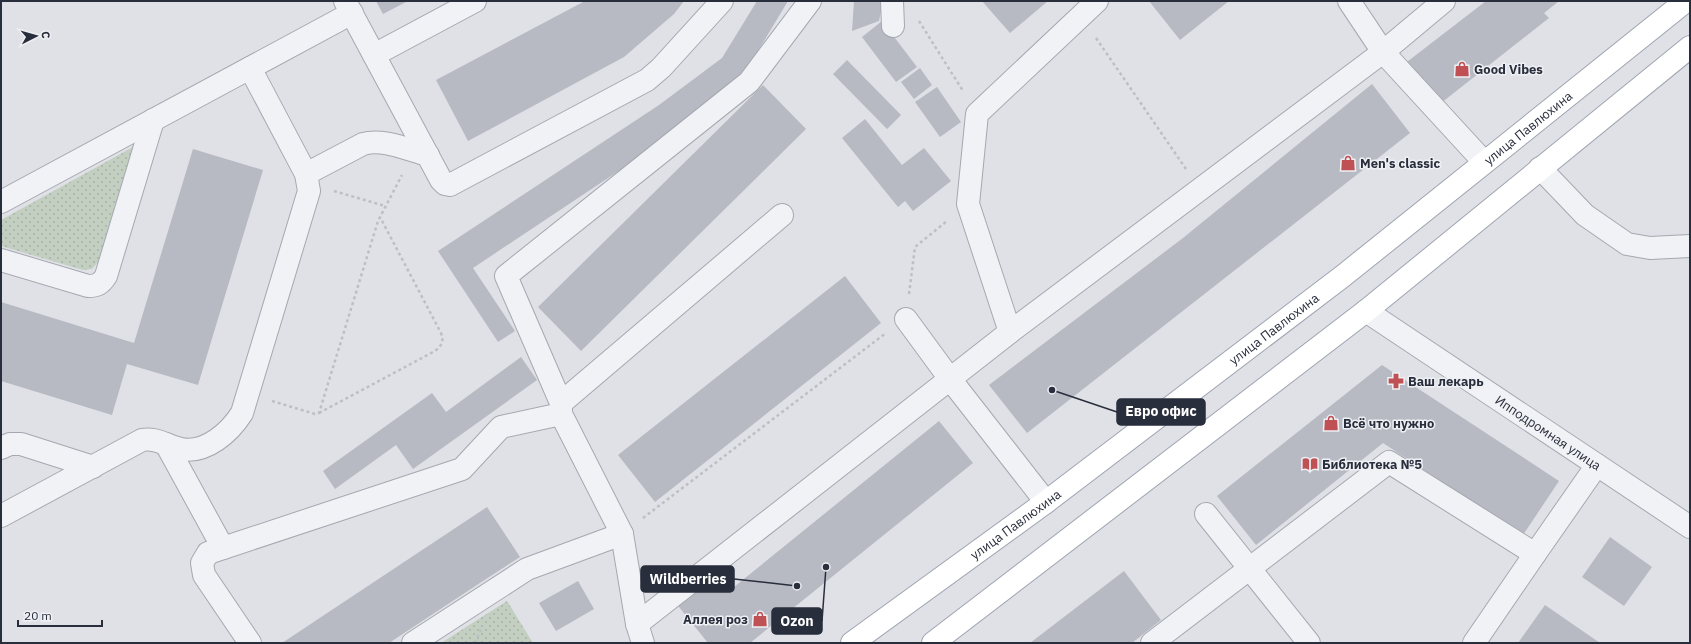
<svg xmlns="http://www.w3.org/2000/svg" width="1691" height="644" font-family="'IBM Plex Sans',sans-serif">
	<defs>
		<pattern id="grass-dots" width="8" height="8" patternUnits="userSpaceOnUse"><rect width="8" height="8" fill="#c3cfc1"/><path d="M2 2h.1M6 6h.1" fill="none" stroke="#a8b2a7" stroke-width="1.8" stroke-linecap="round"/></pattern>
	</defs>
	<rect width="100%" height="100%" fill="#dfe1e6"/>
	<!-- grass -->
	<path fill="url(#grass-dots)" d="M 133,147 L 98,262 L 92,269 L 83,270 L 1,246 L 1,220 Z
		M 507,601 L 533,643 L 441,643 Z"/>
	<!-- building -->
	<path fill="#b7bac3" d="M 376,1 L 408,1 L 383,14 Z
		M 585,1 L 684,1 L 674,14 L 624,57 L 468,141 L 436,80 Z
		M 757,1 L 788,1 L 743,76 L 677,132 L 473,268 L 515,331 L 498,342 L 438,251 L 659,105 L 722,58 Z
		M 854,1 L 883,1 L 879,21 L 852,31 Z
		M 982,1 L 1048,1 L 1010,33 Z
		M 1149,1 L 1229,1 L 1180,40 Z
		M 1486,1 L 1559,1 L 1544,13 L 1549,18 L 1436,107 L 1403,65 Z
		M 882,21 L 917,67 L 896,82 L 862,37 Z
		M 847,60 L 901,115 L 887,129 L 833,74 Z
		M 920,68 L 932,85 L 914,99 L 901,82 Z
		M 1372,84 L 1410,133 L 1027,433 L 989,385 L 1183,238 Z
		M 763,85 L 806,129 L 581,351 L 538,307 Z
		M 937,87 L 961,122 L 940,137 L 915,102 Z
		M 865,119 L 902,165 L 924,148 L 951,181 L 913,211 L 905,201 L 898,207 L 842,138 Z
		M 193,149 L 263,170 L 198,385 L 127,364 L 112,415 L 1,381 L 1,302 L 134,343 Z
		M 845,276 L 881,323 L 655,502 L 618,455 Z
		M 521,357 L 537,380 L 413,469 L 396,445 L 335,489 L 323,471 L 432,393 L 446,412 Z
		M 1382,365 L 1559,481 L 1523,535 L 1383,443 L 1256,545 L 1217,496 Z
		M 939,421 L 973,463 L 750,643 L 708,643 L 675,602 L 718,567 L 734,587 Z
		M 487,507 L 520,557 L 483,581 L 389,643 L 282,643 Z
		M 1610,537 L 1652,567 L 1624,606 L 1582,577 Z
		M 1124,571 L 1161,620 L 1132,643 L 1030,643 Z
		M 578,581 L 594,609 L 556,631 L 539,603 Z
		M 1545,605 L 1600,643 L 1518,643 Z"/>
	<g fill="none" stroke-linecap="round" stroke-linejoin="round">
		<defs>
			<g id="minor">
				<path d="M 345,1 L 441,180 L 445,184 L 450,185 L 647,80 L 661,68 L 722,1"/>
				<path d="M 892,1 L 893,26"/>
				<path d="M 1097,1 L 977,114 L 968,204 L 1010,332 L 1383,52 L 1444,1"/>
				<path d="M 1349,1 L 1383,52 L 1484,162"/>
				<path d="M 374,55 L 475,1"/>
				<path d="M 1540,168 L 1585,215 L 1627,244 L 1650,248 L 1690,246"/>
				<path d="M 306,174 L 363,144 C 383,138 408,150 428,155"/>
				<path d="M 1,202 L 352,13"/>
				<path d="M 1,260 L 88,286 C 97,286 101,284 106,276 L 153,120"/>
				<path id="s1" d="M 1366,311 L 1690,527"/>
				<path d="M 906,319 L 950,379 L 1046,502"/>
				<path d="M 561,403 L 506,276 L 749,82 L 810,1"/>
				<path d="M 166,444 L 223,548"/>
				<path d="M 1,448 L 10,444 L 21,444 L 93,467"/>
				<path d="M 1206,514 L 1309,643"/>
				<path d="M 1,516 L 142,440 C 155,437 168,446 181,449 C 206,454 230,432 242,413 L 309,191 L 306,174 L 250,68"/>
				<path d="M 637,624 L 1010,332"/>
				<path d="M 250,643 L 204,575 L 202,563 L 208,553 L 462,469 L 501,427 L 561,414"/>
				<path d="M 413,643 L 527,569 L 622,534"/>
				<path d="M 643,643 L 637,624 L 622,534 L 561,414 L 561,403 L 782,215"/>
				<path d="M 1152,643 L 1389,462 L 1535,554 L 1597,465"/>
				<path d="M 1474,643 L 1535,554"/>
			</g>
			<g id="major">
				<path id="s2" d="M 852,643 L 1046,502 L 1343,276 L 1686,1"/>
				<path d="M 933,643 L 1366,311 L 1690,47"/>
			</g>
		</defs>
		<!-- minor casing -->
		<use href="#minor" stroke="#a5a8b0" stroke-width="24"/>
		<!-- major casing -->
		<use href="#major" stroke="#9fa4b1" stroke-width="24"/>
		<!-- path -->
		<path stroke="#bdbfc5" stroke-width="2.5" stroke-dasharray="3 3" stroke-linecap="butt" d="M 919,21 L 963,91
			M 1096,38 L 1186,169
			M 334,191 L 385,206
			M 909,294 L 915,247 L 947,221
			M 272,401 L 315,414 L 319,413 L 378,221 L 402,175
			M 319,413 L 435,351 C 442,345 444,342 441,333 L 380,217
			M 643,518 L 886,333
			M 475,643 L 481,630"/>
		<!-- minor -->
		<use href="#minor" stroke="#f1f2f5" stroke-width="22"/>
		<!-- major -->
		<use href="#major" stroke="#fff" stroke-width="22"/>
	</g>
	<!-- icons -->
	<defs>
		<symbol id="shop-bare" viewBox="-9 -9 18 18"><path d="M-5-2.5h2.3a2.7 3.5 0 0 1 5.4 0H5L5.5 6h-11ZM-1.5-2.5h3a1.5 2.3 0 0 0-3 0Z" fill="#bf5053" stroke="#eef0f4" stroke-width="2.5" paint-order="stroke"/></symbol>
		<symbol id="pharmacy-bare" viewBox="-9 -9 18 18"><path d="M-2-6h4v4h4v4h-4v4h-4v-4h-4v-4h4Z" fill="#bf5053" stroke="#eef0f4" stroke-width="2.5" paint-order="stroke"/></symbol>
		<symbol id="library-bare" viewBox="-9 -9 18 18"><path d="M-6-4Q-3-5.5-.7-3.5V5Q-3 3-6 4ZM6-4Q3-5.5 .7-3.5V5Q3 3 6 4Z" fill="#bf5053" stroke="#eef0f4" stroke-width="2.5" paint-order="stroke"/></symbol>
	</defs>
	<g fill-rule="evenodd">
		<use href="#shop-bare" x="1451" y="58" width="22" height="22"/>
		<use href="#shop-bare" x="1337" y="152" width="22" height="22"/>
		<use href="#pharmacy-bare" x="1385" y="370" width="22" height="22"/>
		<use href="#shop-bare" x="1320" y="412" width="22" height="22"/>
		<use href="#library-bare" x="1299" y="453" width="22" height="22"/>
		<use href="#shop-bare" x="749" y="608" width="22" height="22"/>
	</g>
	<g text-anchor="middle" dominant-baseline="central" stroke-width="3" stroke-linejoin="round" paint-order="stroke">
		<!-- poi labels -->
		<g font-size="13" font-weight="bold" fill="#292e3c" stroke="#eef0f4" text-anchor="start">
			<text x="1474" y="69">Good Vibes</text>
			<text x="1360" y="163">Men's classic</text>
			<text x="1408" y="381">Ваш лекарь</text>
			<text x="1343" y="423">Всё что нужно</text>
			<text x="1322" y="464">Библиотека №5</text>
			<text x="748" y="619" text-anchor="end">Аллея роз</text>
		</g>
		<!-- street labels -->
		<g font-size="13" fill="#292e3c" stroke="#eef0f4">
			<text stroke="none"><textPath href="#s2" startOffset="850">улица Павлюхина</textPath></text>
			<text stroke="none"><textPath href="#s2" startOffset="526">улица Павлюхина</textPath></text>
			<text stroke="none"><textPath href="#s1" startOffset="219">Ипподромная улица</textPath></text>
			<text stroke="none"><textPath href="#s2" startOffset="202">улица Павлюхина</textPath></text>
		</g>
	</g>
	<!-- callouts -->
	<path fill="none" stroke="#292e3c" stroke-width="1.5" d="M1052 390L1117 412M797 586L734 579M826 567L822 621"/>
	<g fill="#292e3c" stroke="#eef0f4" stroke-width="1.5">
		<circle cx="1052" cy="390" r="4"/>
		<circle cx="797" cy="586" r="4"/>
		<circle cx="826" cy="567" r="4"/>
	</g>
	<g fill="#292e3c" stroke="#292e3c" stroke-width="1.5">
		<rect x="1117" y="399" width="88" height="26" rx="4"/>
		<rect x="641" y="566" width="93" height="26" rx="4"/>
		<rect x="772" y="608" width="50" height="26" rx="4"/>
	</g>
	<g font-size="14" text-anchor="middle" font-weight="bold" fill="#fff">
		<text x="1161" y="416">Евро офис</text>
		<text x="688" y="584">Wildberries</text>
		<text x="797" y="626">Ozon</text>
	</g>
	<!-- border -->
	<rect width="1691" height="644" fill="none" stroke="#292e3c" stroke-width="4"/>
	<!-- north arrow -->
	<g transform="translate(36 36) rotate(84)" stroke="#eef0f4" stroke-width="3" paint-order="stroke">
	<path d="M0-3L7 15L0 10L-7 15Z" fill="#292e3c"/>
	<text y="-6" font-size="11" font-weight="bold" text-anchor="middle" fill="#292e3c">С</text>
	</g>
	<!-- scale -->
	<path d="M18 620v6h84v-6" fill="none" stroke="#292e3c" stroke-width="2"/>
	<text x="24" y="620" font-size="12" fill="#292e3c" stroke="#eef0f4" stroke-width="3" paint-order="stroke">20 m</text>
</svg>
